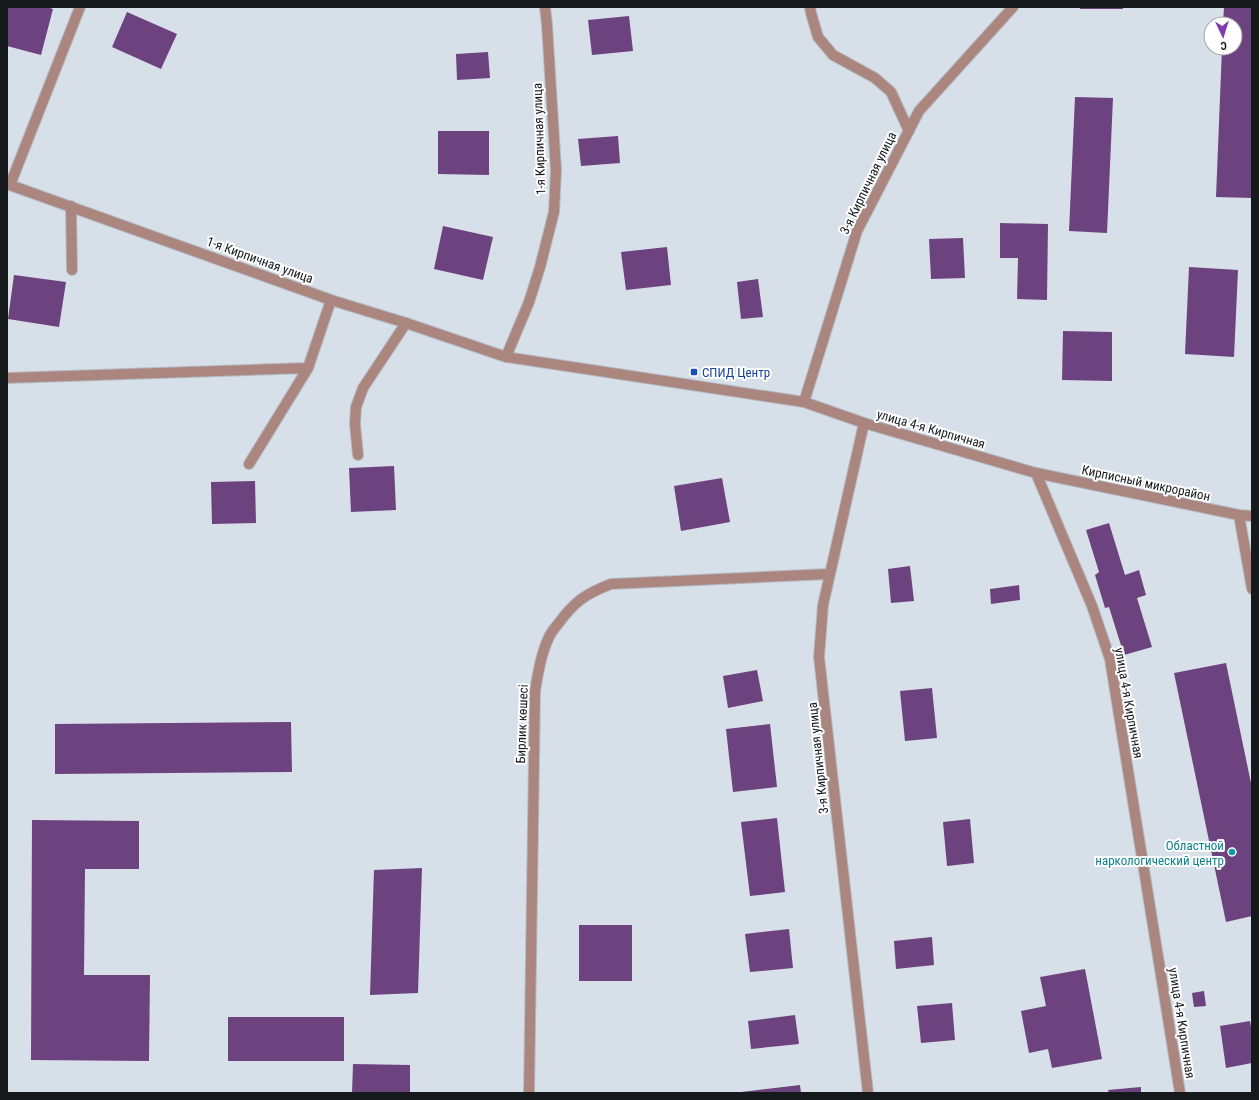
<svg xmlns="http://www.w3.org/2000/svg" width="1259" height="1100" font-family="'Roboto Condensed',sans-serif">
	<rect width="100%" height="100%" fill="#d7dfe9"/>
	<!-- building -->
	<path fill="#6d437f" d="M 7,7 L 47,7 L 53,9 L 41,55 L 7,46 Z
		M 1080,7 L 1123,7 L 1123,9 L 1080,9 Z
		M 1224,7 L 1252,7 L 1252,198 L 1216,197 L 1222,48 L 1235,48 L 1235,24 L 1223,24 Z
		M 127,12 L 177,34 L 161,69 L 112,47 Z
		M 629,16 L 633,51 L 592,55 L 588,20 Z
		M 488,52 L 490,78 L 457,80 L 456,54 Z
		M 1075,97 L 1113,98 L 1107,233 L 1069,231 Z
		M 438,131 L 489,131 L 489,175 L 438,174 Z
		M 618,136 L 620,163 L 581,166 L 578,139 Z
		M 1000,223 L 1048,224 L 1047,300 L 1017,299 L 1018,258 L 1000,258 Z
		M 443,226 L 493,237 L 483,280 L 434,269 Z
		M 963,238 L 965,278 L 931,279 L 929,239 Z
		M 667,247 L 671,285 L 626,290 L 621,252 Z
		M 1189,267 L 1238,270 L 1234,357 L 1185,354 Z
		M 14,275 L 66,282 L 59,327 L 8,319 Z
		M 758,279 L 763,317 L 741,319 L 737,282 Z
		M 1063,331 L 1112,332 L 1112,381 L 1062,380 Z
		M 394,466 L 396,510 L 351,512 L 349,468 Z
		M 722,478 L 730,522 L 681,531 L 674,486 Z
		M 255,481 L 256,523 L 212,524 L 211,482 Z
		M 1109,523 L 1125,575 L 1139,570 L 1146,595 L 1137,598 L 1152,647 L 1124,655 L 1109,607 L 1105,608 L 1095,575 L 1099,572 L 1086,530 Z
		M 910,566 L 914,601 L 891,603 L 888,569 Z
		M 1019,585 L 1020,600 L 991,604 L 990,589 Z
		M 1226,663 L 1252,788 L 1252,916 L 1226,922 L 1174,673 Z
		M 757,670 L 763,701 L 728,708 L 723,676 Z
		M 932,688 L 937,738 L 905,741 L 900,691 Z
		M 291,722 L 292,772 L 55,774 L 55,724 Z
		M 770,724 L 777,787 L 733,792 L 726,729 Z
		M 777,818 L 785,892 L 750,896 L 741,822 Z
		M 970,819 L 974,863 L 947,866 L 943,822 Z
		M 32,820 L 139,821 L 139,869 L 85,869 L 84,975 L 150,975 L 149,1061 L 31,1060 Z
		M 422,868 L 418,993 L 370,995 L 374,870 Z
		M 579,925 L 632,925 L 632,981 L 579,981 Z
		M 789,929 L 793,968 L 750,972 L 745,934 Z
		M 932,937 L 934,965 L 896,969 L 894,941 Z
		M 1085,969 L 1102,1059 L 1052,1068 L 1048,1049 L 1029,1053 L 1021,1011 L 1046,1006 L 1040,977 Z
		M 1204,991 L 1206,1006 L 1194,1007 L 1192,993 Z
		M 952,1003 L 955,1040 L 921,1043 L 917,1006 Z
		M 795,1015 L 799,1044 L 751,1049 L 748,1021 Z
		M 228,1017 L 344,1017 L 344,1061 L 228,1061 Z
		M 1250,1021 L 1252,1033 L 1252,1063 L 1226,1068 L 1220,1026 Z
		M 353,1064 L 410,1065 L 410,1093 L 352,1093 Z
		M 800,1085 L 801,1093 L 741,1093 L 741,1092 Z
		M 1141,1087 L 1141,1093 L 1109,1093 L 1108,1090 Z"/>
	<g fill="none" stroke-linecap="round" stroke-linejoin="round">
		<defs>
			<path id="service" d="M 1013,7 L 919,111 L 857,231 L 804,402 L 864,423 L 1036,473 L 1092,606 L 1110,659 L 1180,1093
				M 71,206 L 72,270
				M 7,378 L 308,368
				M 358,455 L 355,424 L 356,407 L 363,388 L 406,323
				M 249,464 L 308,368 L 331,300
				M 1036,473 L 1239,515 L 1252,516
				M 1239,515 L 1252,589"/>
			<path id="minor" d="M 810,7 L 811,13 L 818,37 L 833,55 L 875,78 L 891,92 L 909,131
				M 7,184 L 331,300 L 406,323 L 506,357 L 804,402
				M 10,185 L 80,7
				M 506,357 L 529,302 L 540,267 L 554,212 L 556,170 L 547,25 L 545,7
				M 864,423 L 823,605 L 819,657 L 868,1093
				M 529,1093 L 535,691 C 538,673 541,654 549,637 C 551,632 555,628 558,624 C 574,602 585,594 611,584 L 829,574"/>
		</defs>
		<!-- service casing -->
		<use href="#service" stroke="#b4bbc4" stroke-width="12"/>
		<!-- minor casing -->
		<use href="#minor" stroke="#b4bbc4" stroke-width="12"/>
		<!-- service -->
		<use href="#service" stroke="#ab867f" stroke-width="10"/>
		<!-- minor -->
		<use href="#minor" stroke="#ab867f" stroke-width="10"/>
	</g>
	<!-- markers -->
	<rect fill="#1a4fb4" stroke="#fff" stroke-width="1.5" x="690" y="368" width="8" height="8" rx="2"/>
	<circle fill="#0f9aa8" stroke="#fff" stroke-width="1.5" cx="1232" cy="852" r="4"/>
	<g text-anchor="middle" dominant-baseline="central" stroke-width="4" stroke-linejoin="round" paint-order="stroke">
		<!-- street labels -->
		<g font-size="13" fill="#16191c" stroke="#fff">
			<text transform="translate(539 139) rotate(-92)">1-я Кирпичная улица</text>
			<text transform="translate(868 183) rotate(-64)">3-я Кирпичная улица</text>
			<text transform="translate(260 260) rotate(20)">1-я Кирпичная улица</text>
			<text transform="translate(931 429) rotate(16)">улица 4-я Кирпичная</text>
			<text transform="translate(1146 483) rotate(12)">Кирписный микрорайон</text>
			<text transform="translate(1129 703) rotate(80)">улица 4-я Кирпичная</text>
			<text transform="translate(522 724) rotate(-88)">Бирлик көшесі</text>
			<text transform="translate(818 758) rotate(-96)">3-я Кирпичная улица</text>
			<text transform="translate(1182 1023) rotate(81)">улица 4-я Кирпичная</text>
		</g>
		<!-- transit labels -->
		<g font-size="13" fill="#164399" stroke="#fff" text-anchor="start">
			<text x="702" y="372">СПИД Центр</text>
		</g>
		<!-- culture labels -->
		<g font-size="13" fill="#0d838f" stroke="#fff" text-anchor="end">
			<text x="1224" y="845">Областной<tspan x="1224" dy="15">наркологический центр</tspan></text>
		</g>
	</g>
	<!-- border -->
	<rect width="1259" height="1100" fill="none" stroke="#16191c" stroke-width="16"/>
	<!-- north arrow -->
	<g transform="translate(1223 36) rotate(176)"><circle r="19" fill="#ffffff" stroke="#a2a3a4"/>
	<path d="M0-3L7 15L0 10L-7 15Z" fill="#813aac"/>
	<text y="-6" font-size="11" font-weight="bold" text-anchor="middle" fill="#16191c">С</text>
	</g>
</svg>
